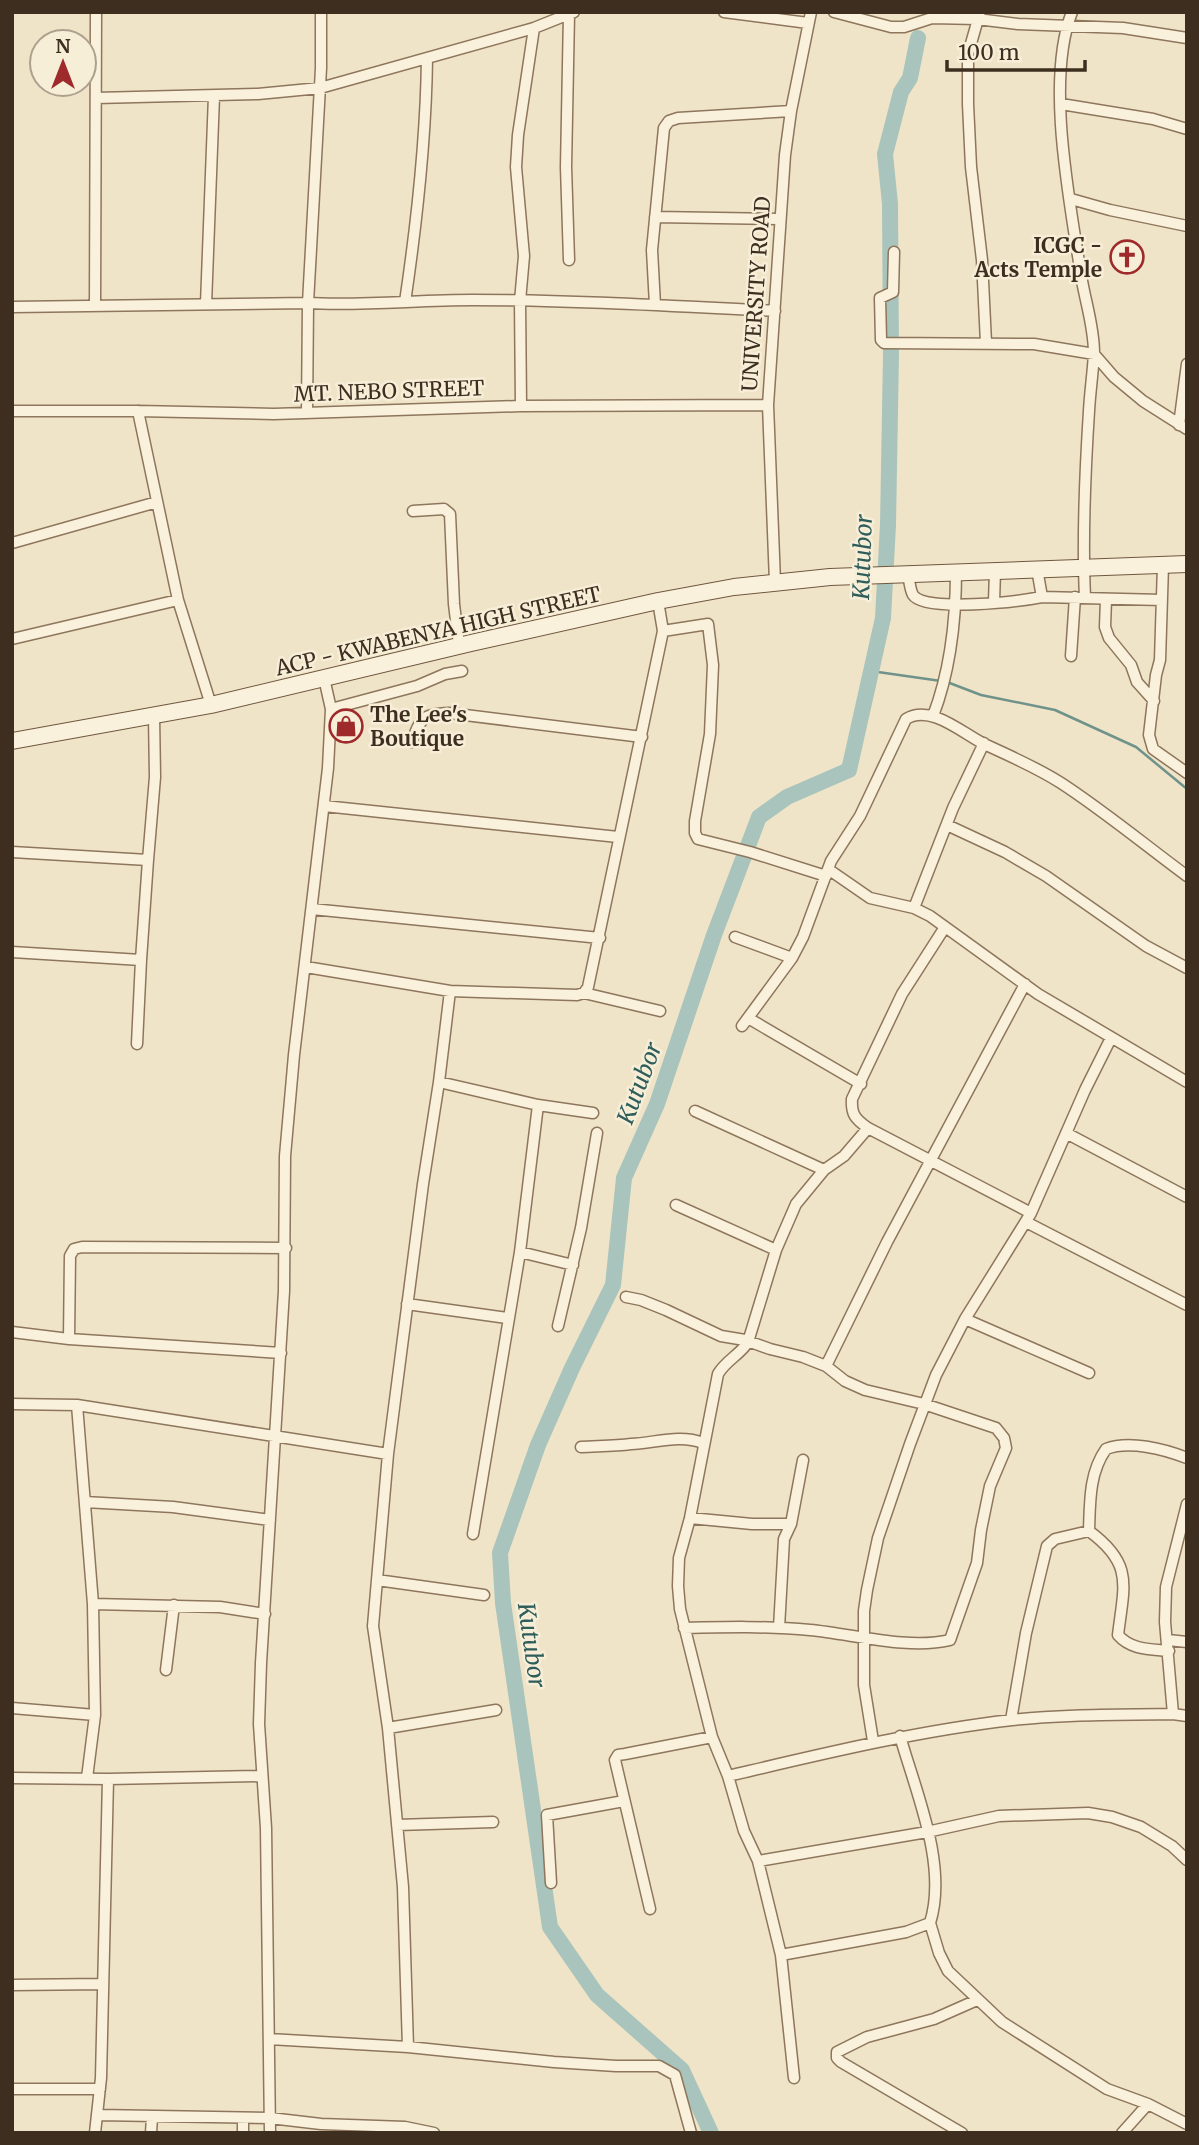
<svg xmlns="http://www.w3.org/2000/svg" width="1199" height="2145" font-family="Merriweather,serif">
	<rect width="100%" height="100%" fill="#f0e4c8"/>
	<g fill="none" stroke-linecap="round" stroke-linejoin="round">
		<!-- stream -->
		<path stroke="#6f938a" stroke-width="2.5" d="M 871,671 L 941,681
			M 947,682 L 981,695 L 1055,710 L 1136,747 L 1187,789"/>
		<!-- river -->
		<path stroke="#a9c4bc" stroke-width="16" d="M 711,2133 L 682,2070 L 597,1995 L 550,1927 L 503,1603 L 500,1553 L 538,1445 L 572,1368 L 613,1285 L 624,1178 L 657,1104 L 714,935 L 759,817 L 787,797 L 849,770 L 883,618 L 888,525 L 891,353 L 890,204 L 885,154 L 901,92 L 910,78 L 918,38"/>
		<defs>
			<path id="street" d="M 724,12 L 808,23
				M 834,12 L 891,27 L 904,27 L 932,18 L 977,19 L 1018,24 L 1123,28 L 1187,38
				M 980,12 L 968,54 L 968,104 L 971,167 L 982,260 L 986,343
				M 1072,12 C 1045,80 1070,202 1081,275 C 1085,301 1094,326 1094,353 C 1093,372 1090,392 1089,411 C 1085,473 1082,535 1085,597
				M 569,14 L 566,167 L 569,260
				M 96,98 L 258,94 L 320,88 L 534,28 L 574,12
				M 1061,104 L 1153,119 L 1187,129
				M 1071,199 L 1110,210 L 1187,226
				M 655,217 L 780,219
				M 894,252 L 893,292 L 880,298 L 881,340 L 884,343 L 1034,344 L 1094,354 L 1114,377 L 1143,401 L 1187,429
				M 405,302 C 417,221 426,140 427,58
				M 206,304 L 214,96
				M 95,305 L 96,12
				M 655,305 L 652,250 L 664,128 L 669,121 L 678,118 L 791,111
				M 12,307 L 308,303 C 363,306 417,300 472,300 C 573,300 674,306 775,311
				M 521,406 L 520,301 L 524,256 L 516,167 L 518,135 L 534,28
				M 12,411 L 138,411 L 274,414 L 521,406 L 768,405
				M 138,411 L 178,600 L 211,705
				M 307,413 L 308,303 L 321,68 L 321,12
				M 1179,425 L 1187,364
				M 413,511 L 444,509 L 450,514 L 454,604 L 459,645
				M 12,543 L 157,502
				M 1163,565 L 1160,660 L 1156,675 L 1149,735 L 1153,749 L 1187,773
				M 908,573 C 909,579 910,590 913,595 C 925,613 1021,601 1042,597 L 1037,569
				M 775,582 L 768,405 L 785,155 L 791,111 L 811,12
				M 1042,597 L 1162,600
				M 1106,599 L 1105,627 L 1109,638 L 1131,665 L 1137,682 L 1154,701
				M 994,602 L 995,570
				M 663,631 L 708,624 L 713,665 L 710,734 L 695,821 L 695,833 L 698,839 L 750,852 L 826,876
				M 12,639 L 178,600
				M 1071,656 L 1075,597
				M 331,709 L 417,686 L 445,674 L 462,671
				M 933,716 C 951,669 956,621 956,571
				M 412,742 C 420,718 423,714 449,713 L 642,737
				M 324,806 L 618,837
				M 947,825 L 1005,852 L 1046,876 L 1146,946 L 1187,968
				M 12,852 L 148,860 L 141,960 L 12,952
				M 148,860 L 155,777 L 154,716
				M 828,869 L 870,898 L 914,908 L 930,916 L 1038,994 L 1187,1082
				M 914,908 L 953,808 L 984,743
				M 312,909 L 600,938
				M 945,927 L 902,994 L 852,1099 C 851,1114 855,1119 868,1128 L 1031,1213
				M 735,937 L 792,958
				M 306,967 L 450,991 L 577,995 L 584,993 L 660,1011
				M 584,993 L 588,987 L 663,631 L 658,601
				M 748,1018 L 861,1084
				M 742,1026 L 792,958 L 803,937 L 831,861 L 860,816 L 906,719 C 931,704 962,733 984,744 C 1010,756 1036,767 1061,783 C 1104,811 1145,845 1187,876
				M 137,1044 L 141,960
				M 439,1082 L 538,1105 L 593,1113
				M 695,1111 L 824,1170
				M 1066,1133 L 1187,1197
				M 676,1205 L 776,1250
				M 1026,1222 L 1187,1305
				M 520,1252 L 573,1265
				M 626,1297 L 641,1300 L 666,1310 L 721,1336 L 745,1340 L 770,1349 L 803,1357 L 826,1366 L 845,1381 L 865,1390 L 924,1404 L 996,1428 L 1004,1438 L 1006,1448 L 990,1486 L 981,1530 L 977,1563 L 950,1640 C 908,1650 853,1634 810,1630 C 768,1626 726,1627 684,1628
				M 407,1304 L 507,1318
				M 965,1319 L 1089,1373
				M 558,1326 L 581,1228 L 597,1133
				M 12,1332 L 69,1339 L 281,1353
				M 69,1339 L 70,1256 L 74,1249 L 82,1247 L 286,1248
				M 826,1366 L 887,1242 L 1025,984
				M 12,1404 L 77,1405 L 388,1454
				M 77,1405 L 93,1604 L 95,1715 L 87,1778
				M 581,1447 C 598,1446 615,1446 631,1444 C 655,1443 680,1434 703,1443
				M 85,1502 L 173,1507 L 270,1520
				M 690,1518 L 752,1524 L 791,1524
				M 1089,1531 C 1090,1502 1089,1473 1106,1449 C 1129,1440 1164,1449 1187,1458
				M 473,1534 L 520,1252 L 538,1105
				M 377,1580 L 484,1595
				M 93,1604 L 220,1607 L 265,1614
				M 779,1628 L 784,1539 L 791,1524 L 803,1460
				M 1168,1640 L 1187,1642
				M 166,1670 L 174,1605
				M 12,1708 L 95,1715
				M 1173,1714 L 1165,1622 L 1166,1587 L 1187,1504
				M 1011,1720 L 1026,1633 L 1047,1546 L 1055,1539 L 1089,1531 C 1134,1564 1124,1585 1118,1635 C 1131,1650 1150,1649 1169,1651
				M 388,1728 L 496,1710
				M 873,1741 L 864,1685 L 864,1611 L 867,1590 L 878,1538 L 910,1444 L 936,1375 L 965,1319 L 1031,1213 L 1085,1090 L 1111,1038
				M 728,1776 C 822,1754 916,1731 1012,1720 C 1065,1714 1119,1715 1173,1714 L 1187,1716
				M 12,1778 L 108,1779 L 262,1776
				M 397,1825 L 493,1822
				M 758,1861 L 927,1832 L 999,1816 L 1088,1813 L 1112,1817 L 1141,1827 L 1172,1846 L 1187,1860
				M 551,1883 L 547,1815 L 624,1801
				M 650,1909 L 615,1760 L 618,1755 L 625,1754 L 712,1737
				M 930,1923 L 939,1953 L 948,1971 L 1002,2022 L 1107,2089 L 1148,2104 L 1187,2124
				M 781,1955 L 906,1932 L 930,1923 C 948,1865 916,1793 900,1736
				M 12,1985 L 103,1984
				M 269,2039 L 408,2047 L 554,2062 L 616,2066 L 659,2066 L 675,2075 L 691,2133
				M 408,2047 L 403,1887 L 388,1728 L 373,1626 L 388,1454 L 423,1184 L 439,1082 L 450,991
				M 794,2078 L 781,1955 L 758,1861 L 744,1831 L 728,1776 L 712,1737 L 680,1609 L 678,1586 L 679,1558 L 690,1518 L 718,1374 C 726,1360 740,1355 748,1342 L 776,1250 L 796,1204 L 824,1170 L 844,1156 L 868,1128
				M 12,2089 L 100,2089
				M 98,2115 L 270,2118 L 321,2124 L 405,2127 L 434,2133
				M 95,2133 L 101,2078 L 108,1779
				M 151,2133 L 152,2117
				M 243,2133 L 243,2118
				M 270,2133 L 266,1828 L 259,1724 L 261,1663 L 284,1291 L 285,1156 L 294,1055 L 328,768 L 331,709 L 324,678
				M 962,2133 L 841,2062 L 837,2058 L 837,2052 L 867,2037 L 934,2019 L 977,2000
				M 1122,2133 L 1148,2104"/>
			<path id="secondary" d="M 12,741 L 211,705 L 471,643 L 658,601 L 734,587 L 830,577 L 1187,564"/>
		</defs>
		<!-- street casing -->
		<use href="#street" stroke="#8d765c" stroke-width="13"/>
		<!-- secondary casing -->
		<use href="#secondary" stroke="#6f573f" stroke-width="18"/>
		<!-- street -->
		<use href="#street" stroke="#faf1dc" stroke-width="10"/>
		<!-- secondary -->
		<use href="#secondary" stroke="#faf1dc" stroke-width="16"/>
	</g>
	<!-- icons -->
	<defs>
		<symbol id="church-ring" viewBox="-11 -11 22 22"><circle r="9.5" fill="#f7eed8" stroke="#9e2a2b" stroke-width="1.5"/><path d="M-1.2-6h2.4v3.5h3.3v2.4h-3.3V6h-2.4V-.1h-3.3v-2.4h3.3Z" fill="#9e2a2b"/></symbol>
		<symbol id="shop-ring" viewBox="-11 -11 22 22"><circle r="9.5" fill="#f7eed8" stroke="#9e2a2b" stroke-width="1.5"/><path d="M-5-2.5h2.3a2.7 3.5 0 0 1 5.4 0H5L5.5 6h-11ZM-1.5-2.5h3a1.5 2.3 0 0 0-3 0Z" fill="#9e2a2b"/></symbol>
	</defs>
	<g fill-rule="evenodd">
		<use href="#church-ring" x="1108" y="238" width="38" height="38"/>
		<use href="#shop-ring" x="327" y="707" width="38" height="38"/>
	</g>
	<g text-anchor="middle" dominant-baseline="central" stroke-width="5" stroke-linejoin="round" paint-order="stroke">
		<!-- poi labels -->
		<g font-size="21" font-weight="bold" fill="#3d2e20" stroke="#f7eed8" text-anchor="end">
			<text x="1102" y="245">ICGC -<tspan x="1102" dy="24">Acts Temple</tspan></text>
			<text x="370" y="714" text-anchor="start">The Lee's<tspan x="370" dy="24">Boutique</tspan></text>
		</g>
		<!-- street labels -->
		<g font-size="21" fill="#3d2e20" stroke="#f7eed8">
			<text transform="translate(756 294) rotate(-86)">UNIVERSITY ROAD</text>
			<text transform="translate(389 391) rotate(-2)">MT. NEBO STREET</text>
			<text transform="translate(438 631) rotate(-13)">ACP - KWABENYA HIGH STREET</text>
		</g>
		<!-- water labels -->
		<g font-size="23" font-style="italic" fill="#2f5d5a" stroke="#f7eed8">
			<text transform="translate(862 557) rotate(-88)">Kutubor</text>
			<text transform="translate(639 1083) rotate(-69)">Kutubor</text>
			<text transform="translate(532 1645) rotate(82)">Kutubor</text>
		</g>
	</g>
	<!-- border -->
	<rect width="1199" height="2145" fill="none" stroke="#3d2e20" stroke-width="28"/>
	<!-- north arrow -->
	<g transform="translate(63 63)"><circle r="33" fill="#f7eed8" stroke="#ada18e" stroke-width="2"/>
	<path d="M0-5L12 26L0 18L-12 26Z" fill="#9e2a2b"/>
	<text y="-10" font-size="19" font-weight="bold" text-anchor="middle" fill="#3d2e20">N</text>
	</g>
	<!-- scale -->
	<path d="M947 60v10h138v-10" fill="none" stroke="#3d2e20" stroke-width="3.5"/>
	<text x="958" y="60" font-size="21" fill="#3d2e20" stroke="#f7eed8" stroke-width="5" paint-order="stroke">100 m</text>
</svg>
